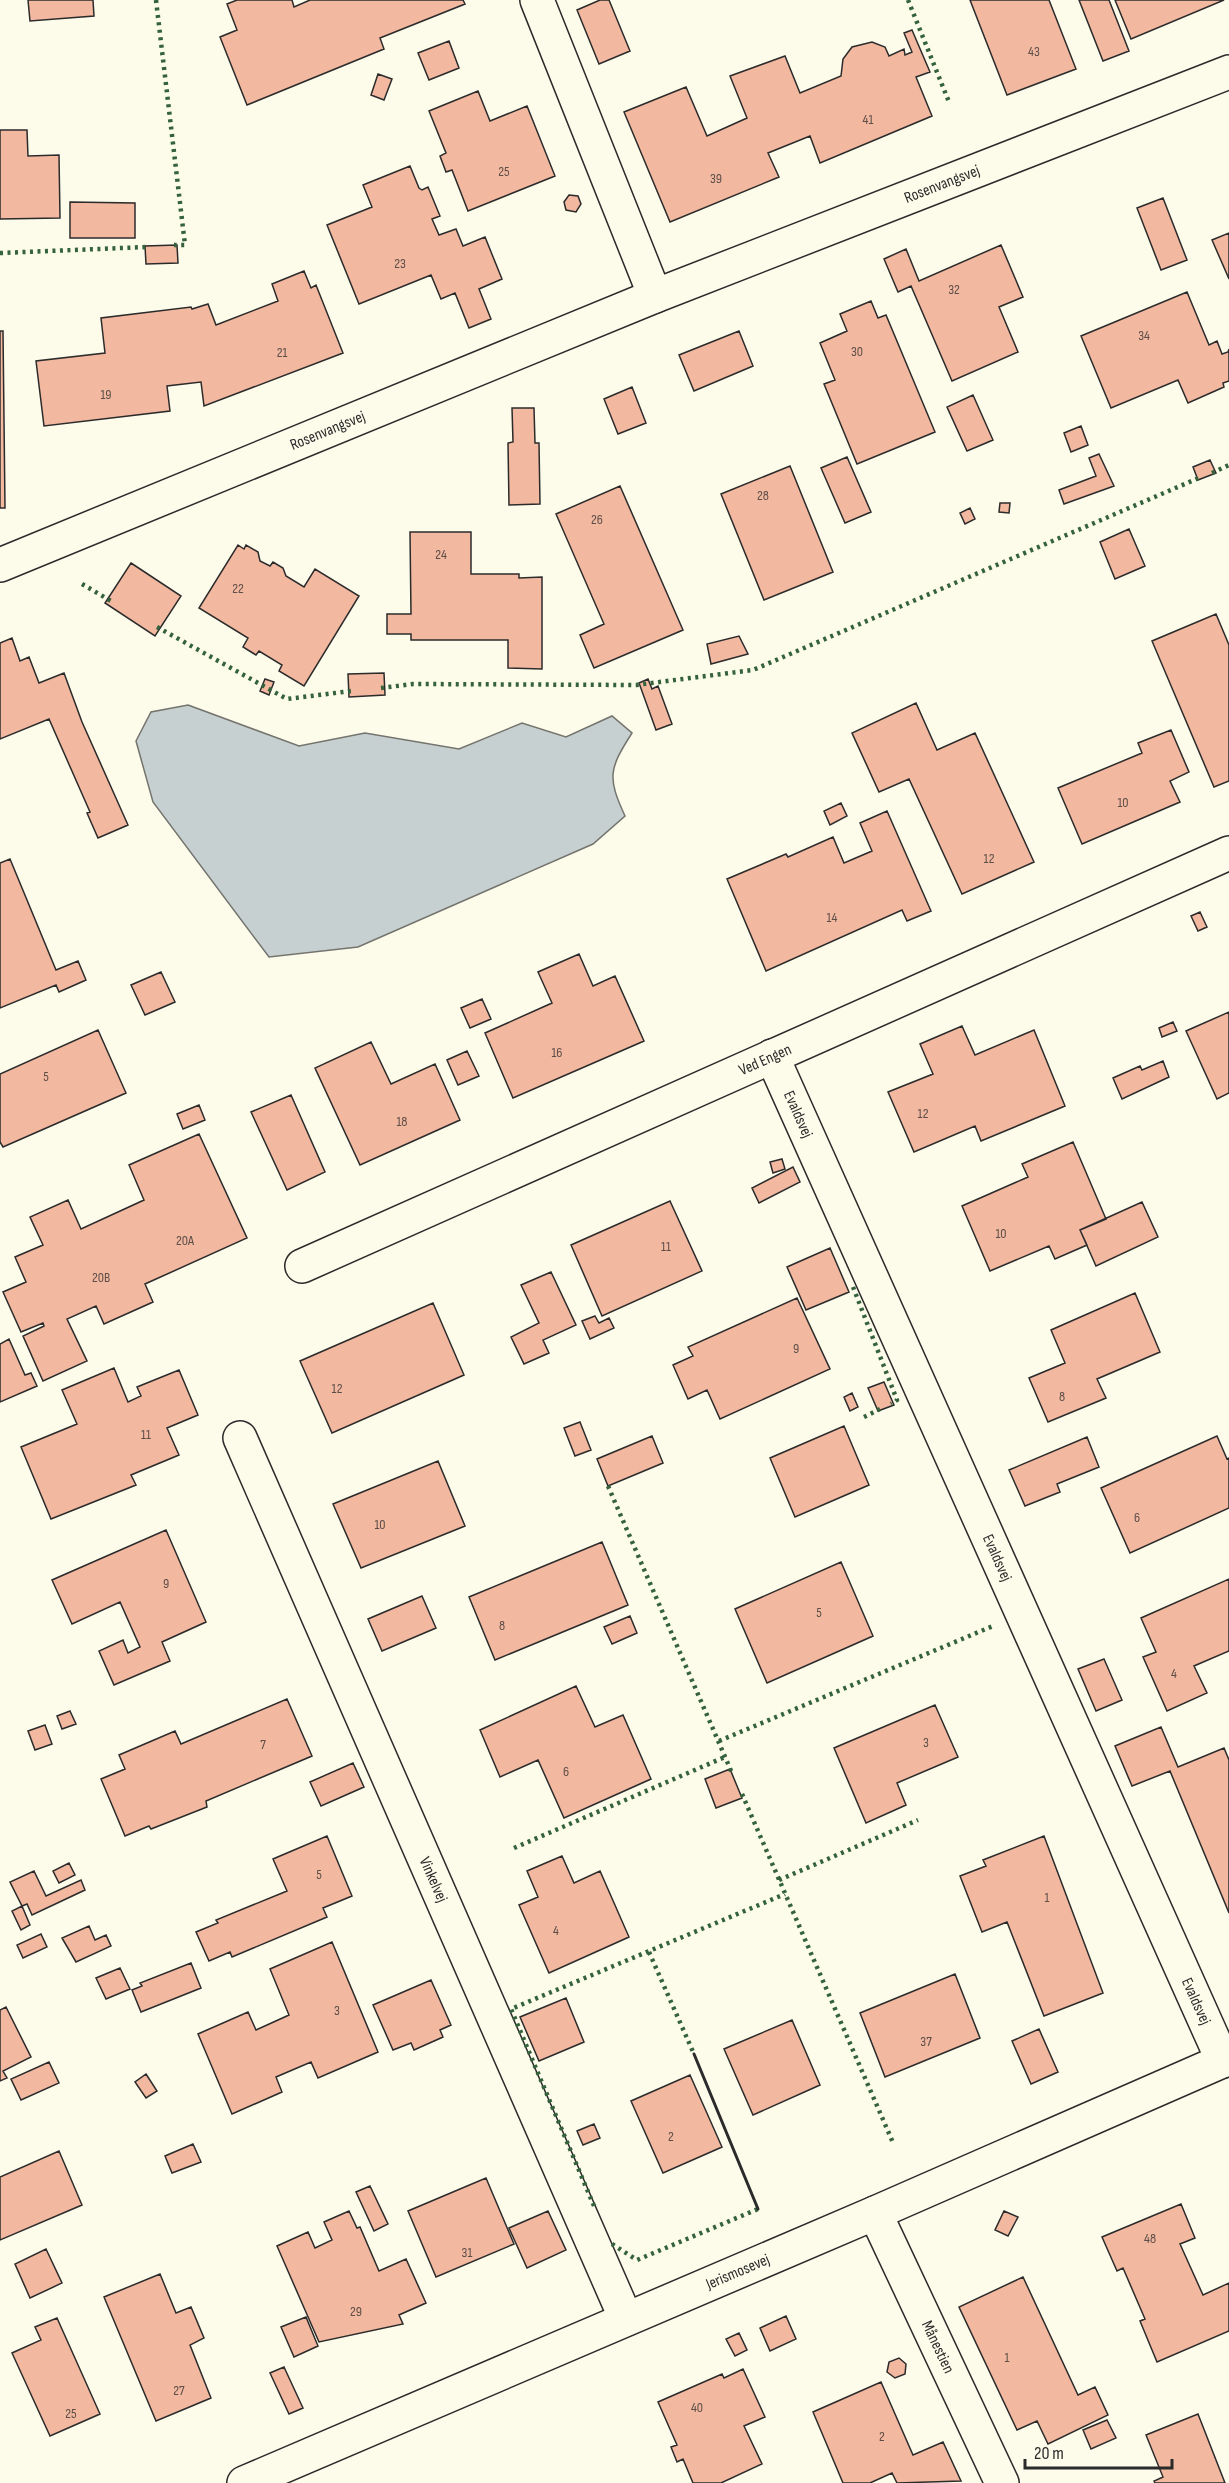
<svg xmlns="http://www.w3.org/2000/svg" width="1229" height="2483" font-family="'Sofia Sans Condensed',sans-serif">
	<rect width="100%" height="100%" fill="#fdfbea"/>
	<!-- water -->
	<path fill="#c7d0d0" stroke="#74746e" stroke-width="1.5" d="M 188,705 L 299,746 L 365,733 L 459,749 L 522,723 L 566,737 L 612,716 L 632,733 C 609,769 607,777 625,816 L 593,844 L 358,947 L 269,957 L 153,802 L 136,741 L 151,712 Z"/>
	<!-- building -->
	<path fill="#f2b8a0" stroke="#2b2b2b" stroke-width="1.5" d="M 28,0 L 93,0 L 94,16 L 30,21 Z
		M 237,0 L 292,0 L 294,7 L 310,0 L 463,0 L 465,4 L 380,38 L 384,49 L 247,105 L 220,37 L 237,30 L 227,4 Z
		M 600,0 L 609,0 L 630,51 L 599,64 L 577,10 Z
		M 970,0 L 1049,0 L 1076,69 L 1007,95 Z
		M 1079,0 L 1109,0 L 1129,51 L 1103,61 Z
		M 1115,0 L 1224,0 L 1131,39 Z
		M 912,30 L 930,72 L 916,77 L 932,116 L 820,163 L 810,136 L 768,153 L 779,177 L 670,222 L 624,112 L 686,87 L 707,136 L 747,118 L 730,76 L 785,56 L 800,93 L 841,76 L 843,59 L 852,47 L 872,42 L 885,47 L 889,56 L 904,49 L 905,55 L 912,52 L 904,33 Z
		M 449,41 L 459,68 L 429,80 L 418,53 Z
		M 378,74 L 392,79 L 384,100 L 371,95 Z
		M 478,91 L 490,121 L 527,106 L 555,176 L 468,211 L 452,170 L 446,172 L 440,156 L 446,153 L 429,111 Z
		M 0,130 L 27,130 L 28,156 L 59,155 L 60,218 L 0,219 Z
		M 410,166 L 419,188 L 422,190 L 428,187 L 440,216 L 432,219 L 439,235 L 456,229 L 463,246 L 485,237 L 502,279 L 479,289 L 491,319 L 469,328 L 455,293 L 441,299 L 431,275 L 359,304 L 327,225 L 372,207 L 363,185 Z
		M 569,195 L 578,196 L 581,204 L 576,212 L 566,210 L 564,202 Z
		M 1163,198 L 1187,260 L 1161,270 L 1137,208 Z
		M 70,202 L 135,203 L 135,238 L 70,238 Z
		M 1229,233 L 1229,279 L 1212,240 Z
		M 177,245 L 178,263 L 146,264 L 145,246 Z
		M 1001,245 L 1023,297 L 999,307 L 1018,352 L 952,381 L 911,286 L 898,292 L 884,259 L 906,249 L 919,281 Z
		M 304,271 L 311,288 L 316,285 L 343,353 L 204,406 L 201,382 L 167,386 L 170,411 L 44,426 L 36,361 L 105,353 L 101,318 L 191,307 L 192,309 L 208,304 L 216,325 L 278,301 L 272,284 Z
		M 1187,292 L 1209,345 L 1217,341 L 1222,354 L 1228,352 L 1229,349 L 1229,381 L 1223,383 L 1224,387 L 1188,403 L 1178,380 L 1111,408 L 1081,336 Z
		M 871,301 L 878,318 L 886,315 L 935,432 L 857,464 L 824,384 L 835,380 L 820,343 L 847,331 L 840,314 Z
		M 0,331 L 3,331 L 5,508 L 0,508 Z
		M 739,331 L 753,366 L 694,391 L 679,355 Z
		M 632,387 L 646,423 L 618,434 L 604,399 Z
		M 973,395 L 993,440 L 967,451 L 947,407 Z
		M 512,408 L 534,408 L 535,443 L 539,443 L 540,504 L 509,505 L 508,443 L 513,442 Z
		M 1081,426 L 1088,445 L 1071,452 L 1064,433 Z
		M 1099,454 L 1114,486 L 1064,504 L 1059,490 L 1096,476 L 1089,458 Z
		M 847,457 L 871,512 L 845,523 L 821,468 Z
		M 1210,460 L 1216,473 L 1198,480 L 1193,467 Z
		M 790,466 L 833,572 L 764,600 L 721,494 Z
		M 620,486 L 683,630 L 594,668 L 580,635 L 604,624 L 556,514 Z
		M 1000,503 L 1010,503 L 1009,513 L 999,512 Z
		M 970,508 L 975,519 L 965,524 L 960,513 Z
		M 1129,529 L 1145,566 L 1115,579 L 1100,542 Z
		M 410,532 L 471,532 L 471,574 L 519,574 L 519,578 L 542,577 L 542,669 L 508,668 L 508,640 L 411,640 L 411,634 L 387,634 L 387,614 L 411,614 Z
		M 238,545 L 244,549 L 246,545 L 258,552 L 260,561 L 270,566 L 273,562 L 283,568 L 286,576 L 304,587 L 315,569 L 359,596 L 304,686 L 279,671 L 282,665 L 259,651 L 256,655 L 243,647 L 248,638 L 199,608 Z
		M 131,563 L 181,596 L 155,636 L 105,603 Z
		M 1216,614 L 1229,645 L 1229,781 L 1214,787 L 1152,641 Z
		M 739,636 L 748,654 L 711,664 L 707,644 Z
		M 12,638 L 20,661 L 29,657 L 39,683 L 64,673 L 82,722 L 128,825 L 98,838 L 87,813 L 90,812 L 49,719 L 0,739 L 0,643 Z
		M 384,673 L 385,695 L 349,697 L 348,674 Z
		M 265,679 L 274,682 L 269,695 L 260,691 Z
		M 648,679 L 652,689 L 658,686 L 672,724 L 656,730 L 639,683 Z
		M 916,703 L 937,750 L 975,733 L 1034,862 L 962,894 L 909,779 L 879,792 L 852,733 Z
		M 1171,730 L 1189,772 L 1170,781 L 1180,802 L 1082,844 L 1058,788 L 1142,753 L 1138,743 Z
		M 841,803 L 847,816 L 830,825 L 824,811 Z
		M 887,811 L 931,911 L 907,921 L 902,910 L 766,971 L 727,879 L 786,854 L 788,857 L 833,837 L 844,863 L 872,851 L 860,823 Z
		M 10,859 L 56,970 L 78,961 L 86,980 L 59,992 L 56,985 L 0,1008 L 0,863 Z
		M 1200,912 L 1207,927 L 1198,931 L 1191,916 Z
		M 579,954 L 593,986 L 615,976 L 644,1041 L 513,1098 L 485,1033 L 552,1003 L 538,972 Z
		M 161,972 L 175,1002 L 145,1015 L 131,985 Z
		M 482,999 L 491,1019 L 470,1028 L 461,1008 Z
		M 1229,1012 L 1229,1093 L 1217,1099 L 1186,1031 Z
		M 1173,1022 L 1177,1031 L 1162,1037 L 1159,1028 Z
		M 962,1026 L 975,1055 L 1034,1030 L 1065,1106 L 981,1141 L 975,1126 L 914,1152 L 888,1092 L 933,1074 L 920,1044 Z
		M 98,1030 L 126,1093 L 3,1147 L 0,1142 L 0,1074 Z
		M 371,1042 L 391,1084 L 435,1064 L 460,1120 L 360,1165 L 315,1068 Z
		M 467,1051 L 479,1076 L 458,1085 L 447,1060 Z
		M 1163,1061 L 1169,1077 L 1122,1099 L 1113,1078 L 1140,1066 L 1142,1070 Z
		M 291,1095 L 325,1172 L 287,1190 L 251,1112 Z
		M 199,1105 L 205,1120 L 183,1129 L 177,1114 Z
		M 199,1134 L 247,1238 L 145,1284 L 153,1302 L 104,1324 L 96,1306 L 67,1319 L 87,1361 L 43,1381 L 23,1336 L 44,1326 L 43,1323 L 21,1332 L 3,1292 L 26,1282 L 15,1257 L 43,1245 L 30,1217 L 68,1200 L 81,1229 L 144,1200 L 129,1165 Z
		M 1073,1142 L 1106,1219 L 1080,1230 L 1087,1245 L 1055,1259 L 1049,1246 L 990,1271 L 962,1206 L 1028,1177 L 1022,1164 Z
		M 782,1159 L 785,1169 L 773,1173 L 770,1162 Z
		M 793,1167 L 800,1182 L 759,1203 L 752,1188 Z
		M 670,1201 L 702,1271 L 602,1316 L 571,1245 Z
		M 1142,1202 L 1158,1237 L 1096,1266 L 1080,1230 Z
		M 830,1248 L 849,1292 L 806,1310 L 787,1267 Z
		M 551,1272 L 576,1325 L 543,1340 L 549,1353 L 524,1364 L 511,1337 L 539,1323 L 521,1285 Z
		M 1135,1293 L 1160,1352 L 1097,1379 L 1106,1398 L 1048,1422 L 1029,1378 L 1065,1363 L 1051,1330 Z
		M 797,1298 L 830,1369 L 720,1419 L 707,1390 L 688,1399 L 673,1365 L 693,1356 L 688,1347 Z
		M 433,1303 L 464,1375 L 332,1433 L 300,1361 Z
		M 595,1316 L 599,1323 L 609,1318 L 614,1328 L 590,1339 L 582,1321 Z
		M 9,1339 L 25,1375 L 31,1373 L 37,1386 L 0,1402 L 0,1344 Z
		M 114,1368 L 128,1402 L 141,1396 L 137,1387 L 179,1370 L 198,1415 L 167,1428 L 179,1455 L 131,1475 L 136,1485 L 51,1519 L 21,1447 L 77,1424 L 62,1390 Z
		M 884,1382 L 894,1405 L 878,1411 L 868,1388 Z
		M 852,1393 L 858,1407 L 850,1411 L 844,1397 Z
		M 580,1422 L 591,1450 L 575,1456 L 564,1428 Z
		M 844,1426 L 869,1485 L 795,1517 L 770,1458 Z
		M 652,1436 L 663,1463 L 608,1486 L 597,1459 Z
		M 1217,1436 L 1227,1459 L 1229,1458 L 1229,1508 L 1130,1553 L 1101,1488 Z
		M 1087,1437 L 1099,1467 L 1057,1484 L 1060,1492 L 1025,1506 L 1009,1470 Z
		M 438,1461 L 465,1526 L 361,1568 L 333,1504 Z
		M 166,1530 L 206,1622 L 162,1642 L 170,1661 L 114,1685 L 99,1651 L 123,1640 L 128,1653 L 140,1647 L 120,1602 L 72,1624 L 52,1580 Z
		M 602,1542 L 628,1605 L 495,1660 L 469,1597 Z
		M 841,1562 L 873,1636 L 767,1683 L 735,1609 Z
		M 1229,1579 L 1229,1651 L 1194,1666 L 1207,1693 L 1167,1711 L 1143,1657 L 1156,1652 L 1141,1618 Z
		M 422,1596 L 436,1628 L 382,1651 L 368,1619 Z
		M 630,1616 L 637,1633 L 612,1644 L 604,1627 Z
		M 1104,1659 L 1122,1700 L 1096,1711 L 1078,1669 Z
		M 576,1686 L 595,1727 L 623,1715 L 651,1779 L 564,1818 L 538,1760 L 500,1777 L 480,1730 Z
		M 287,1699 L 312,1756 L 206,1801 L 207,1807 L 151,1829 L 149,1826 L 125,1836 L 101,1779 L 125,1769 L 119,1755 L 175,1731 L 181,1744 Z
		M 935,1705 L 958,1757 L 897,1783 L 906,1805 L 866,1823 L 834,1748 Z
		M 70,1711 L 76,1724 L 62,1729 L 57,1716 Z
		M 45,1725 L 52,1744 L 35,1750 L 28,1731 Z
		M 1161,1727 L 1178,1767 L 1224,1748 L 1229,1760 L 1229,1913 L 1170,1771 L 1132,1786 L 1115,1746 Z
		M 353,1763 L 364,1787 L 321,1806 L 310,1782 Z
		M 730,1769 L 742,1798 L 716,1808 L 705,1779 Z
		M 327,1836 L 352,1896 L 323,1908 L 327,1917 L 232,1957 L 230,1952 L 209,1961 L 196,1932 L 218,1923 L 216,1920 L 287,1891 L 273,1859 Z
		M 1044,1836 L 1103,1993 L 1044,2016 L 1007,1922 L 982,1932 L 960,1876 L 986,1866 L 983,1860 Z
		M 562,1856 L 574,1883 L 600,1871 L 629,1937 L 549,1973 L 519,1905 L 538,1897 L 527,1871 Z
		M 69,1863 L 75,1875 L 59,1883 L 53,1871 Z
		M 34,1871 L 46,1896 L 81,1880 L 85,1890 L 32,1915 L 27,1904 L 22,1906 L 10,1882 Z
		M 22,1906 L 30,1925 L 21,1930 L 12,1911 Z
		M 89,1926 L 95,1940 L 106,1935 L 111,1946 L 76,1962 L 62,1938 Z
		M 41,1934 L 47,1947 L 23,1958 L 17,1945 Z
		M 332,1942 L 378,2052 L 318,2078 L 311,2062 L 276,2077 L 282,2092 L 232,2114 L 198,2034 L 248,2012 L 256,2030 L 289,2015 L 270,1969 Z
		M 191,1963 L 201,1988 L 141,2012 L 132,1990 L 142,1986 L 140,1983 Z
		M 120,1968 L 130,1989 L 106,1999 L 96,1978 Z
		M 955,1974 L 980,2038 L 885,2077 L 860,2013 Z
		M 431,1980 L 451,2025 L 440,2030 L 443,2037 L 414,2050 L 411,2043 L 393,2050 L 373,2005 Z
		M 566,1998 L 584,2042 L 539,2061 L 520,2017 Z
		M 6,2007 L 31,2057 L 3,2071 L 7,2078 L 0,2081 L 0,2010 Z
		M 792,2020 L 820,2085 L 753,2115 L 724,2049 Z
		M 1039,2029 L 1058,2072 L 1031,2084 L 1012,2041 Z
		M 49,2062 L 59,2083 L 21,2100 L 11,2079 Z
		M 146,2074 L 157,2091 L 146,2098 L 135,2082 Z
		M 690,2075 L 722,2147 L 663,2173 L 631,2101 Z
		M 594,2124 L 600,2138 L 583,2145 L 577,2131 Z
		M 193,2144 L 201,2162 L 172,2173 L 165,2156 Z
		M 59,2151 L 82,2205 L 0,2240 L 0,2177 Z
		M 486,2178 L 514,2244 L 436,2277 L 408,2211 Z
		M 370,2186 L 388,2224 L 374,2231 L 356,2192 Z
		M 1181,2204 L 1195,2238 L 1180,2244 L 1203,2295 L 1229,2283 L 1229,2331 L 1157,2362 L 1140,2321 L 1145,2319 L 1123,2268 L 1117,2271 L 1102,2237 Z
		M 349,2211 L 357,2228 L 360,2227 L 379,2271 L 406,2259 L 426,2303 L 399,2315 L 403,2324 L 319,2342 L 277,2246 L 308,2232 L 315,2248 L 332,2240 L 324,2222 Z
		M 548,2211 L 566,2250 L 527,2268 L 509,2228 Z
		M 1004,2211 L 1018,2217 L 1008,2236 L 995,2230 Z
		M 46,2249 L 62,2283 L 30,2298 L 15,2264 Z
		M 160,2274 L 176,2313 L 191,2307 L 204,2338 L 190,2345 L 211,2398 L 156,2421 L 104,2297 Z
		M 1023,2277 L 1078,2395 L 1095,2387 L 1108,2415 L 1048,2444 L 1037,2421 L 1017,2430 L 959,2307 Z
		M 786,2316 L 796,2339 L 770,2351 L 760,2328 Z
		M 306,2317 L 318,2346 L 294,2357 L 281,2327 Z
		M 57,2318 L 100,2414 L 50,2436 L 12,2353 L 41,2340 L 35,2327 Z
		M 739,2333 L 747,2350 L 735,2356 L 726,2339 Z
		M 899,2358 L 906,2364 L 905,2374 L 895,2378 L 887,2372 L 889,2362 Z
		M 284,2367 L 303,2408 L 289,2414 L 270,2373 Z
		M 743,2369 L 765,2417 L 744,2426 L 762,2464 L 721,2483 L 693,2483 L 683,2459 L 677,2462 L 671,2447 L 677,2445 L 658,2402 L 722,2374 L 724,2378 Z
		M 881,2382 L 913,2455 L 943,2442 L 961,2481 L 897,2483 L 892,2473 L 870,2483 L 843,2483 L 813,2412 Z
		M 1198,2414 L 1225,2483 L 1155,2483 L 1154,2481 L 1163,2477 L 1146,2435 Z
		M 1107,2420 L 1116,2438 L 1091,2449 L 1083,2430 Z"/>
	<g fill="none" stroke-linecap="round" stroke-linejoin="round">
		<defs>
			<g id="minor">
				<path d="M 537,0 L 655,296"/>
				<path id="s1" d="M 0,565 L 655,296 L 1229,72"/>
				<path id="s2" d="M 772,1056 L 1223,2061"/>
				<path id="s3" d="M 302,1266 L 1229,853"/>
				<path id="s4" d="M 240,1438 L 626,2319"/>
				<path id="s5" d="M 875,2213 L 1002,2483"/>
				<path id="s6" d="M 244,2483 L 875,2213 L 1229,2058"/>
			</g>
		</defs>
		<!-- minor casing -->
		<use href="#minor" stroke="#2b2b2b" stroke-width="36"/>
		<!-- minor -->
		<use href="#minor" stroke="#fdfbea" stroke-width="33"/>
		<!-- hedge -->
		<path stroke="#34623c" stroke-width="4.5" stroke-dasharray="3 4.5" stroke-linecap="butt" d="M 156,0 L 185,245 L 174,245
			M 908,0 L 949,102
			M 0,253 L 147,247
			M 1212,473 L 1229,465
			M 82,584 L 111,601
			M 157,627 L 287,699 L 351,691
			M 381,688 L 413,684 L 636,685 L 753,670 L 1201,477
			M 853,1287 L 897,1400 L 891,1404
			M 864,1417 L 880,1409
			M 608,1486 L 732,1773
			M 719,1741 L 993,1626
			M 742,1794 L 894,2145
			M 514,1848 L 725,1757
			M 779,1880 L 918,1820
			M 649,1952 L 694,2054
			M 594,2206 L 511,2009 L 785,1894
			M 612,2244 L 637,2260 L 758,2209"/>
		<!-- wall -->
		<path stroke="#2b2b2b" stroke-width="3" d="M 694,2054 L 758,2209"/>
	</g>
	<g text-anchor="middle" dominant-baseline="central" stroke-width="4.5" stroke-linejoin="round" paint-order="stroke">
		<!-- number labels -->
		<g font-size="14" fill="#5d4e48">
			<text x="1034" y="51">43</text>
			<text x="868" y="119">41</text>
			<text x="504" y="171">25</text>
			<text x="716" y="178">39</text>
			<text x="400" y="263">23</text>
			<text x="954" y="289">32</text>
			<text x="1144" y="335">34</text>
			<text x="857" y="351">30</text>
			<text x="282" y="352">21</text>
			<text x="106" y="394">19</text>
			<text x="763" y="495">28</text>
			<text x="597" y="519">26</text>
			<text x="441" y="554">24</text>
			<text x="238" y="588">22</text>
			<text x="1123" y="802">10</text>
			<text x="989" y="858">12</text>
			<text x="832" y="917">14</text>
			<text x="557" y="1052">16</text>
			<text x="46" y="1076">5</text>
			<text x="923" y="1113">12</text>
			<text x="402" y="1121">18</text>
			<text x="1001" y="1233">10</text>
			<text x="185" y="1240">20A</text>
			<text x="666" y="1246">11</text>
			<text x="101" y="1277">20B</text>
			<text x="796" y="1348">9</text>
			<text x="337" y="1388">12</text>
			<text x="1062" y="1396">8</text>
			<text x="146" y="1434">11</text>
			<text x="1137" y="1517">6</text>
			<text x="380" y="1524">10</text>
			<text x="166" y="1583">9</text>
			<text x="819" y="1612">5</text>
			<text x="502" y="1625">8</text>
			<text x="1174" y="1673">4</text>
			<text x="926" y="1742">3</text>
			<text x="263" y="1744">7</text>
			<text x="566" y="1771">6</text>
			<text x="319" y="1874">5</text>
			<text x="1047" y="1897">1</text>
			<text x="556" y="1930">4</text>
			<text x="337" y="2010">3</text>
			<text x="926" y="2041">37</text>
			<text x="671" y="2136">2</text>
			<text x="1150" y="2238">48</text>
			<text x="467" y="2252">31</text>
			<text x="356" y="2311">29</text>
			<text x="1007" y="2357">1</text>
			<text x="179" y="2390">27</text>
			<text x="697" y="2407">40</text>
			<text x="71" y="2413">25</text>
			<text x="882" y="2436">2</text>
		</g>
		<!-- street labels -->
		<g font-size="16" fill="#2b2b2b" stroke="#fdfbea">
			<text stroke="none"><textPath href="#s1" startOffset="1016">Rosenvangsvej</textPath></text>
			<text stroke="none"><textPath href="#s1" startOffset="354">Rosenvangsvej</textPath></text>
			<text stroke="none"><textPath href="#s3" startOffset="507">Ved Engen</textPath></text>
			<text stroke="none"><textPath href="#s2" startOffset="64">Evaldsvej</textPath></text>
			<text stroke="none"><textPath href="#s2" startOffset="550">Evaldsvej</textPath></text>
			<text stroke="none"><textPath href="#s4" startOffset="482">Vinkelvej</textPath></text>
			<text stroke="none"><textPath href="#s2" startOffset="1036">Evaldsvej</textPath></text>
			<text stroke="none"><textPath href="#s6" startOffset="537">Jerismosevej</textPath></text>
			<text stroke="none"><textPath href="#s5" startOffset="148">Månestien</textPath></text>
		</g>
	</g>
	<!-- scale -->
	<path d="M1025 2459v9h147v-9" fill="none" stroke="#2b2b2b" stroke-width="3"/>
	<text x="1034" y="2459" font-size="18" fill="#2b2b2b" stroke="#fdfbea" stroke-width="4.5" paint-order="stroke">20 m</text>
</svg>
